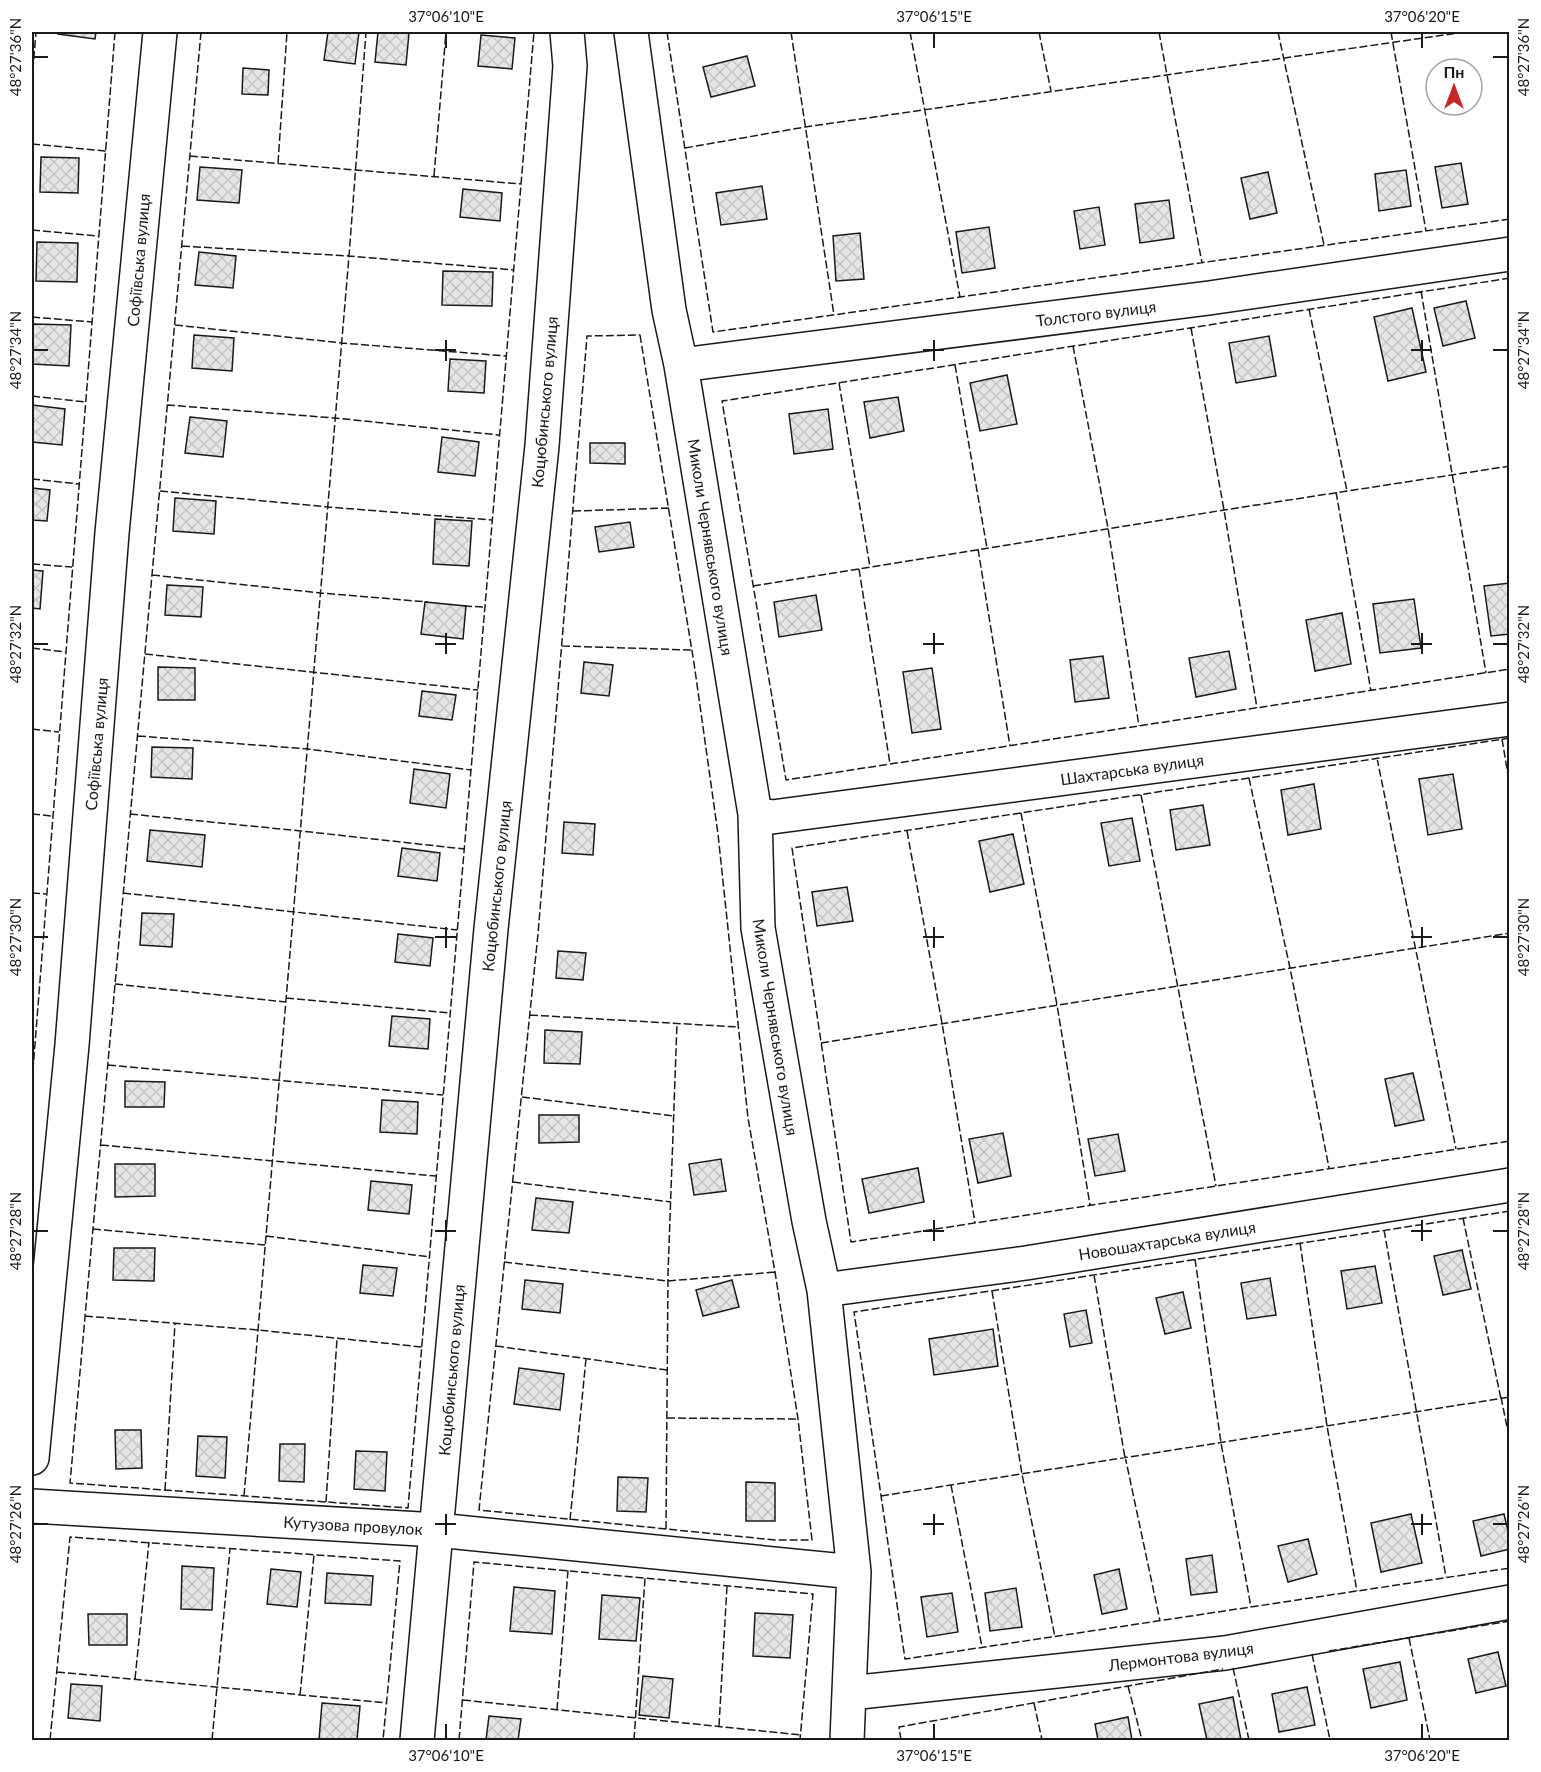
<svg xmlns="http://www.w3.org/2000/svg" width="1541" height="1772" font-family="Lato,sans-serif">
	<defs>
		<pattern id="building-cross-hatch" width="8" height="8" patternUnits="userSpaceOnUse" patternTransform="scale(1.5)"><rect width="8" height="8" fill="#e6e6e6"/><path d="M0 0l8 8M0 8l8-8" fill="none" stroke="#c5c5c5"/></pattern>
	</defs>
	<rect width="100%" height="100%" fill="#fff"/>
	<!-- building -->
	<path fill="url(#building-cross-hatch)" stroke="#1a1a1a" stroke-width="1.5" d="M 58,32 L 96,32 L 95,39 L 58,34 Z
		M 328,32 L 359,32 L 355,64 L 324,60 Z
		M 378,32 L 409,33 L 406,65 L 375,62 Z
		M 481,35 L 515,38 L 512,69 L 478,66 Z
		M 747,56 L 755,86 L 711,97 L 703,67 Z
		M 243,68 L 269,70 L 268,95 L 242,94 Z
		M 41,157 L 79,158 L 78,193 L 40,192 Z
		M 1461,163 L 1468,204 L 1442,208 L 1435,167 Z
		M 200,167 L 242,170 L 239,203 L 197,200 Z
		M 1406,170 L 1411,206 L 1379,211 L 1375,174 Z
		M 1268,172 L 1277,213 L 1250,219 L 1241,178 Z
		M 762,186 L 767,219 L 721,225 L 716,193 Z
		M 463,189 L 502,193 L 500,221 L 460,217 Z
		M 1169,200 L 1174,238 L 1140,243 L 1135,204 Z
		M 1099,207 L 1105,245 L 1080,249 L 1074,211 Z
		M 989,227 L 995,268 L 962,273 L 956,232 Z
		M 860,233 L 864,279 L 836,281 L 833,236 Z
		M 37,242 L 78,243 L 77,282 L 36,281 Z
		M 199,252 L 236,256 L 233,288 L 195,285 Z
		M 443,271 L 493,272 L 492,306 L 442,305 Z
		M 1466,301 L 1475,338 L 1443,346 L 1434,308 Z
		M 1412,308 L 1426,372 L 1388,381 L 1374,317 Z
		M 33,324 L 71,325 L 69,366 L 32,364 Z
		M 194,335 L 234,338 L 232,371 L 192,368 Z
		M 1269,336 L 1276,376 L 1236,383 L 1229,343 Z
		M 450,359 L 486,361 L 484,393 L 448,391 Z
		M 1007,375 L 1017,424 L 980,431 L 970,383 Z
		M 898,397 L 904,431 L 870,438 L 864,402 Z
		M 32,405 L 65,409 L 62,445 L 32,442 Z
		M 828,409 L 833,449 L 794,454 L 789,414 Z
		M 190,417 L 227,421 L 223,457 L 185,453 Z
		M 442,437 L 479,442 L 475,476 L 438,472 Z
		M 590,443 L 625,443 L 625,464 L 590,463 Z
		M 32,488 L 50,490 L 47,521 L 32,520 Z
		M 175,498 L 216,501 L 214,534 L 173,531 Z
		M 435,519 L 472,521 L 469,566 L 433,564 Z
		M 630,522 L 634,547 L 599,552 L 595,527 Z
		M 32,570 L 43,571 L 40,609 L 32,608 Z
		M 1510,583 L 1510,634 L 1491,636 L 1484,586 Z
		M 167,585 L 203,587 L 201,617 L 165,615 Z
		M 816,595 L 822,630 L 779,637 L 774,602 Z
		M 1414,599 L 1421,648 L 1380,653 L 1373,604 Z
		M 425,602 L 466,606 L 463,639 L 421,634 Z
		M 1342,613 L 1351,664 L 1315,671 L 1306,620 Z
		M 1229,651 L 1236,689 L 1196,697 L 1189,658 Z
		M 1103,656 L 1109,698 L 1075,702 L 1070,660 Z
		M 584,662 L 613,665 L 609,696 L 581,693 Z
		M 158,667 L 195,668 L 195,700 L 158,700 Z
		M 932,668 L 941,729 L 912,733 L 903,672 Z
		M 422,691 L 456,695 L 452,720 L 419,716 Z
		M 152,747 L 193,748 L 192,779 L 151,777 Z
		M 414,769 L 450,774 L 446,808 L 410,803 Z
		M 1453,774 L 1462,829 L 1428,835 L 1419,779 Z
		M 1314,784 L 1321,829 L 1288,835 L 1281,790 Z
		M 1203,805 L 1210,845 L 1176,850 L 1170,810 Z
		M 1132,818 L 1140,861 L 1109,866 L 1101,823 Z
		M 564,822 L 595,824 L 593,855 L 562,853 Z
		M 150,830 L 205,835 L 202,867 L 147,861 Z
		M 1013,834 L 1024,884 L 990,892 L 979,841 Z
		M 402,848 L 440,853 L 437,881 L 398,876 Z
		M 847,887 L 853,921 L 817,926 L 812,892 Z
		M 142,913 L 174,914 L 172,947 L 140,945 Z
		M 398,934 L 433,938 L 430,966 L 395,962 Z
		M 558,951 L 586,953 L 583,980 L 556,978 Z
		M 392,1016 L 430,1019 L 428,1049 L 389,1046 Z
		M 545,1030 L 582,1032 L 580,1064 L 544,1063 Z
		M 1413,1073 L 1424,1120 L 1395,1126 L 1385,1079 Z
		M 125,1081 L 165,1082 L 164,1107 L 125,1107 Z
		M 382,1100 L 418,1102 L 417,1134 L 380,1132 Z
		M 539,1115 L 579,1115 L 579,1142 L 539,1143 Z
		M 1003,1133 L 1011,1176 L 978,1183 L 969,1139 Z
		M 1118,1134 L 1125,1171 L 1095,1176 L 1088,1139 Z
		M 721,1159 L 726,1191 L 694,1195 L 689,1164 Z
		M 115,1164 L 155,1164 L 155,1196 L 115,1197 Z
		M 918,1168 L 924,1202 L 869,1213 L 862,1179 Z
		M 371,1181 L 412,1185 L 409,1214 L 368,1210 Z
		M 536,1198 L 573,1202 L 569,1233 L 532,1230 Z
		M 114,1248 L 155,1248 L 154,1281 L 113,1280 Z
		M 1462,1250 L 1471,1289 L 1443,1295 L 1434,1256 Z
		M 363,1265 L 397,1268 L 393,1296 L 360,1293 Z
		M 1375,1266 L 1382,1303 L 1347,1309 L 1341,1271 Z
		M 1270,1278 L 1276,1315 L 1247,1319 L 1241,1283 Z
		M 525,1280 L 563,1284 L 560,1313 L 522,1309 Z
		M 732,1280 L 739,1307 L 703,1316 L 696,1290 Z
		M 1183,1292 L 1191,1328 L 1165,1334 L 1156,1298 Z
		M 1086,1310 L 1092,1343 L 1070,1347 L 1064,1314 Z
		M 993,1329 L 998,1366 L 934,1375 L 929,1339 Z
		M 519,1368 L 564,1374 L 560,1410 L 514,1404 Z
		M 115,1430 L 141,1430 L 142,1468 L 116,1469 Z
		M 198,1436 L 227,1437 L 225,1478 L 196,1476 Z
		M 280,1444 L 305,1444 L 304,1482 L 279,1481 Z
		M 356,1451 L 387,1452 L 385,1491 L 354,1489 Z
		M 618,1477 L 648,1478 L 646,1512 L 617,1511 Z
		M 746,1482 L 775,1483 L 775,1521 L 746,1521 Z
		M 1411,1514 L 1422,1563 L 1381,1572 L 1371,1523 Z
		M 1504,1514 L 1510,1539 L 1510,1549 L 1481,1556 L 1473,1521 Z
		M 1308,1539 L 1317,1574 L 1288,1582 L 1278,1546 Z
		M 1212,1555 L 1217,1592 L 1191,1595 L 1186,1559 Z
		M 182,1566 L 214,1568 L 212,1610 L 181,1609 Z
		M 271,1569 L 301,1572 L 297,1607 L 267,1604 Z
		M 1119,1569 L 1127,1609 L 1102,1614 L 1094,1575 Z
		M 327,1573 L 373,1576 L 371,1605 L 325,1603 Z
		M 514,1587 L 555,1591 L 552,1634 L 510,1631 Z
		M 1016,1588 L 1022,1627 L 990,1631 L 985,1593 Z
		M 952,1593 L 958,1632 L 927,1637 L 921,1597 Z
		M 602,1595 L 640,1598 L 636,1641 L 599,1639 Z
		M 755,1613 L 793,1615 L 790,1658 L 753,1656 Z
		M 88,1614 L 127,1614 L 127,1645 L 89,1645 Z
		M 1498,1652 L 1506,1686 L 1476,1693 L 1468,1659 Z
		M 1400,1662 L 1407,1700 L 1371,1708 L 1363,1669 Z
		M 643,1676 L 673,1679 L 669,1718 L 639,1715 Z
		M 71,1684 L 102,1686 L 100,1721 L 68,1718 Z
		M 1307,1687 L 1315,1725 L 1279,1732 L 1272,1694 Z
		M 1233,1697 L 1241,1740 L 1207,1740 L 1199,1704 Z
		M 322,1703 L 360,1706 L 357,1740 L 319,1740 Z
		M 489,1716 L 521,1719 L 518,1740 L 486,1740 Z
		M 1128,1717 L 1132,1740 L 1098,1740 L 1095,1724 Z"/>
	<g fill="none" stroke-linecap="round" stroke-linejoin="round">
		<defs>
			<path id="minor" d="M 631,32 L 669,310 L 681,365 L 755,814 L 758,928 L 809,1221 L 824,1290 L 854,1572 L 847,1740
				M 681,365 L 1209,298 L 1510,254
				M 755,814 L 772,817 L 1510,719
				M 824,1290 L 1026,1263 L 1510,1185
				M 32,1458 L 72,1045 L 112,533 L 160,32
				M 32,1506 L 437,1530 L 854,1572
				M 850,1693 L 1225,1653 L 1510,1602
				M 417,1740 L 491,929 L 542,446 L 570,66 L 567,32"/>
		</defs>
		<!-- minor casing -->
		<use href="#minor" stroke="#1a1a1a" stroke-width="36"/>
		<!-- minor -->
		<use href="#minor" stroke="#fff" stroke-width="33"/>
		<!-- fence -->
		<path stroke="#1a1a1a" stroke-width="1.5" stroke-dasharray="8 3" stroke-linecap="butt" d="M 201,32 L 70,1483 L 408,1508 L 534,32
			M 667,32 L 713,332 L 1510,219
			M 791,32 L 834,315
			M 910,32 L 960,297
			M 1039,32 L 1051,91
			M 1159,32 L 1202,263
			M 1278,32 L 1324,245
			M 1391,32 L 1426,231
			M 32,81 L 36,32
			M 32,144 L 106,151
			M 685,148 L 805,127 L 1465,32
			M 190,156 L 521,184
			M 278,163 L 287,32
			M 434,176 L 446,32
			M 32,230 L 98,236
			M 182,246 L 349,256 L 514,270
			M 1510,278 L 722,401 L 786,780 L 1510,669
			M 1421,291 L 1486,673
			M 1309,309 L 1347,491
			M 32,317 L 92,322
			M 175,325 L 342,343 L 506,356
			M 1191,328 L 1224,510 L 1257,708
			M 640,335 L 694,663 L 718,834 L 748,1118 L 775,1272 L 798,1419 L 812,1540 L 775,1540 L 479,1510 L 538,934 L 587,336 Z
			M 1073,346 L 1108,528 L 1139,726
			M 955,365 L 987,548
			M 839,383 L 870,567
			M 32,396 L 85,402
			M 167,405 L 335,418 L 499,435
			M 32,479 L 79,484
			M 160,491 L 328,507 L 492,520
			M 1336,492 L 1371,691
			M 573,511 L 669,508
			M 978,549 L 1010,746
			M 32,564 L 72,567
			M 859,569 L 890,764
			M 152,575 L 321,593 L 428,602
			M 753,586 L 1224,510 L 1510,466
			M 464,606 L 485,607
			M 562,646 L 692,650
			M 32,648 L 65,652
			M 145,654 L 478,690
			M 32,729 L 59,732
			M 138,736 L 308,749 L 471,770
			M 1510,738 L 792,848 L 851,1242 L 1510,1141
			M 1502,739 L 1510,787
			M 1377,758 L 1456,1149
			M 1249,778 L 1290,968 L 1329,1168
			M 1141,795 L 1216,1186
			M 1021,813 L 1057,1005 L 1090,1205
			M 32,814 L 52,816
			M 130,814 L 301,831 L 464,849
			M 907,831 L 942,1023 L 975,1223
			M 32,893 L 46,894
			M 123,893 L 457,930
			M 115,984 L 286,1002
			M 286,998 L 450,1013
			M 530,1015 L 738,1027
			M 821,1043 L 1510,933
			M 108,1065 L 443,1095
			M 32,1082 L 115,32
			M 522,1097 L 674,1116
			M 101,1145 L 436,1176
			M 513,1182 L 671,1202
			M 1510,1211 L 854,1312 L 905,1659 L 1510,1568
			M 1463,1218 L 1501,1399
			M 93,1229 L 265,1245
			M 1384,1230 L 1446,1577
			M 266,1236 L 430,1257
			M 1300,1243 L 1327,1426 L 1357,1591
			M 1195,1259 L 1221,1443 L 1251,1607
			M 504,1262 L 668,1281 L 775,1272
			M 1094,1275 L 1125,1458
			M 992,1291 L 1022,1474 L 1055,1637
			M 85,1316 L 258,1330 L 422,1347
			M 496,1346 L 667,1370
			M 1501,1397 L 1510,1442
			M 667,1418 L 798,1419
			M 1125,1456 L 1160,1621
			M 951,1485 L 982,1647
			M 165,1490 L 175,1323
			M 244,1496 L 349,256 L 366,32
			M 881,1496 L 1510,1397
			M 326,1502 L 337,1339
			M 570,1520 L 586,1359
			M 666,1529 L 668,1274 L 677,1023
			M 1409,1638 L 1430,1740
			M 1329,1651 L 1510,1621
			M 1312,1654 L 1330,1740
			M 1233,1668 L 1249,1740
			M 57,1672 L 387,1703
			M 135,1679 L 149,1542
			M 1128,1686 L 1142,1740
			M 300,1695 L 314,1555
			M 463,1700 L 801,1735
			M 1034,1703 L 1042,1740
			M 557,1710 L 568,1570
			M 719,1726 L 727,1586
			M 50,1740 L 70,1537 L 400,1561 L 383,1740
			M 212,1740 L 230,1549
			M 459,1740 L 474,1562 L 813,1594 L 800,1740
			M 634,1740 L 645,1578
			M 901,1740 L 899,1727 L 1223,1669"/>
	</g>
	<!-- ticks -->
	<path fill="none" stroke="#1a1a1a" stroke-width="2" d="M 446,33 L 446,48M 934,33 L 934,48M 1422,33 L 1422,48M 33,57 L 48,57M 1493,57 L 1508,57M 446,340 L 446,361M 934,340 L 934,361M 1422,340 L 1422,361M 33,350 L 48,350M 435,350 L 456,350M 923,350 L 944,350M 1411,350 L 1432,350M 1493,350 L 1508,350M 446,633 L 446,654M 934,633 L 934,654M 1422,633 L 1422,654M 33,644 L 48,644M 435,644 L 456,644M 923,644 L 944,644M 1411,644 L 1432,644M 1493,644 L 1508,644M 446,927 L 446,948M 934,927 L 934,948M 1422,927 L 1422,948M 33,937 L 48,937M 435,937 L 456,937M 923,937 L 944,937M 1411,937 L 1432,937M 1493,937 L 1508,937M 446,1220 L 446,1241M 934,1220 L 934,1241M 1422,1220 L 1422,1241M 33,1231 L 48,1231M 435,1231 L 456,1231M 923,1231 L 944,1231M 1411,1231 L 1432,1231M 1493,1231 L 1508,1231M 446,1514 L 446,1535M 934,1514 L 934,1535M 1422,1514 L 1422,1535M 33,1524 L 48,1524M 435,1524 L 456,1524M 923,1524 L 944,1524M 1411,1524 L 1432,1524M 1493,1524 L 1508,1524M 446,1724 L 446,1739M 934,1724 L 934,1739M 1422,1724 L 1422,1739"/>
	<g text-anchor="middle" dominant-baseline="central" stroke-width="4.5" stroke-linejoin="round" paint-order="stroke">
		<!-- street labels -->
		<g font-size="16" fill="#1a1a1a" stroke="#fff">
			<text transform="translate(138 260) rotate(-85)">Софіївська вулиця</text>
			<text transform="translate(1096 313) rotate(-7)">Толстого вулиця</text>
			<text transform="translate(544 402) rotate(-85)">Коцюбинського вулиця</text>
			<text transform="translate(711 547) rotate(81)">Миколи Чернявського вулиця</text>
			<text transform="translate(96 744) rotate(-85)">Софіївська вулиця</text>
			<text transform="translate(1132 769) rotate(-8)">Шахтарська вулиця</text>
			<text transform="translate(496 886) rotate(-84)">Коцюбинського вулиця</text>
			<text transform="translate(776 1027) rotate(81)">Миколи Чернявського вулиця</text>
			<text transform="translate(1167 1240) rotate(-9)">Новошахтарська вулиця</text>
			<text transform="translate(451 1370) rotate(-85)">Коцюбинського вулиця</text>
			<text transform="translate(353 1525) rotate(3)">Кутузова провулок</text>
			<text transform="translate(1181 1656) rotate(-7)">Лермонтова вулиця</text>
		</g>
	</g>
	<!-- border -->
	<rect width="1541" height="1772" fill="none" stroke="#ffffff" stroke-width="66"/>
	<!-- north arrow -->
	<g transform="translate(1454 87)"><circle r="28" fill="#ffffff" stroke="#a3a3a3" stroke-width="1.5"/>
	<path d="M0-4.5L10 22L0 15L-10 22Z" fill="#c62828"/>
	<text y="-9" font-size="16" font-weight="bold" text-anchor="middle" fill="#1a1a1a">Пн</text>
	</g>
	<rect x="33" y="33" width="1475" height="1706" fill="none" stroke="#1a1a1a" stroke-width="2"/>
	<g font-size="15" text-anchor="middle" fill="#1a1a1a">
		<text x="446" y="22">37°06'10"E</text>
		<text x="934" y="22">37°06'15"E</text>
		<text x="1422" y="22">37°06'20"E</text>
		<text transform="translate(16 57) rotate(-90)" y="5">48°27'36"N</text>
		<text transform="translate(1524 57) rotate(-90)" y="5">48°27'36"N</text>
		<text transform="translate(16 350) rotate(-90)" y="5">48°27'34"N</text>
		<text transform="translate(1524 350) rotate(-90)" y="5">48°27'34"N</text>
		<text transform="translate(16 644) rotate(-90)" y="5">48°27'32"N</text>
		<text transform="translate(1524 644) rotate(-90)" y="5">48°27'32"N</text>
		<text transform="translate(16 937) rotate(-90)" y="5">48°27'30"N</text>
		<text transform="translate(1524 937) rotate(-90)" y="5">48°27'30"N</text>
		<text transform="translate(16 1231) rotate(-90)" y="5">48°27'28"N</text>
		<text transform="translate(1524 1231) rotate(-90)" y="5">48°27'28"N</text>
		<text transform="translate(16 1524) rotate(-90)" y="5">48°27'26"N</text>
		<text transform="translate(1524 1524) rotate(-90)" y="5">48°27'26"N</text>
		<text x="446" y="1761">37°06'10"E</text>
		<text x="934" y="1761">37°06'15"E</text>
		<text x="1422" y="1761">37°06'20"E</text>
	</g>
</svg>
